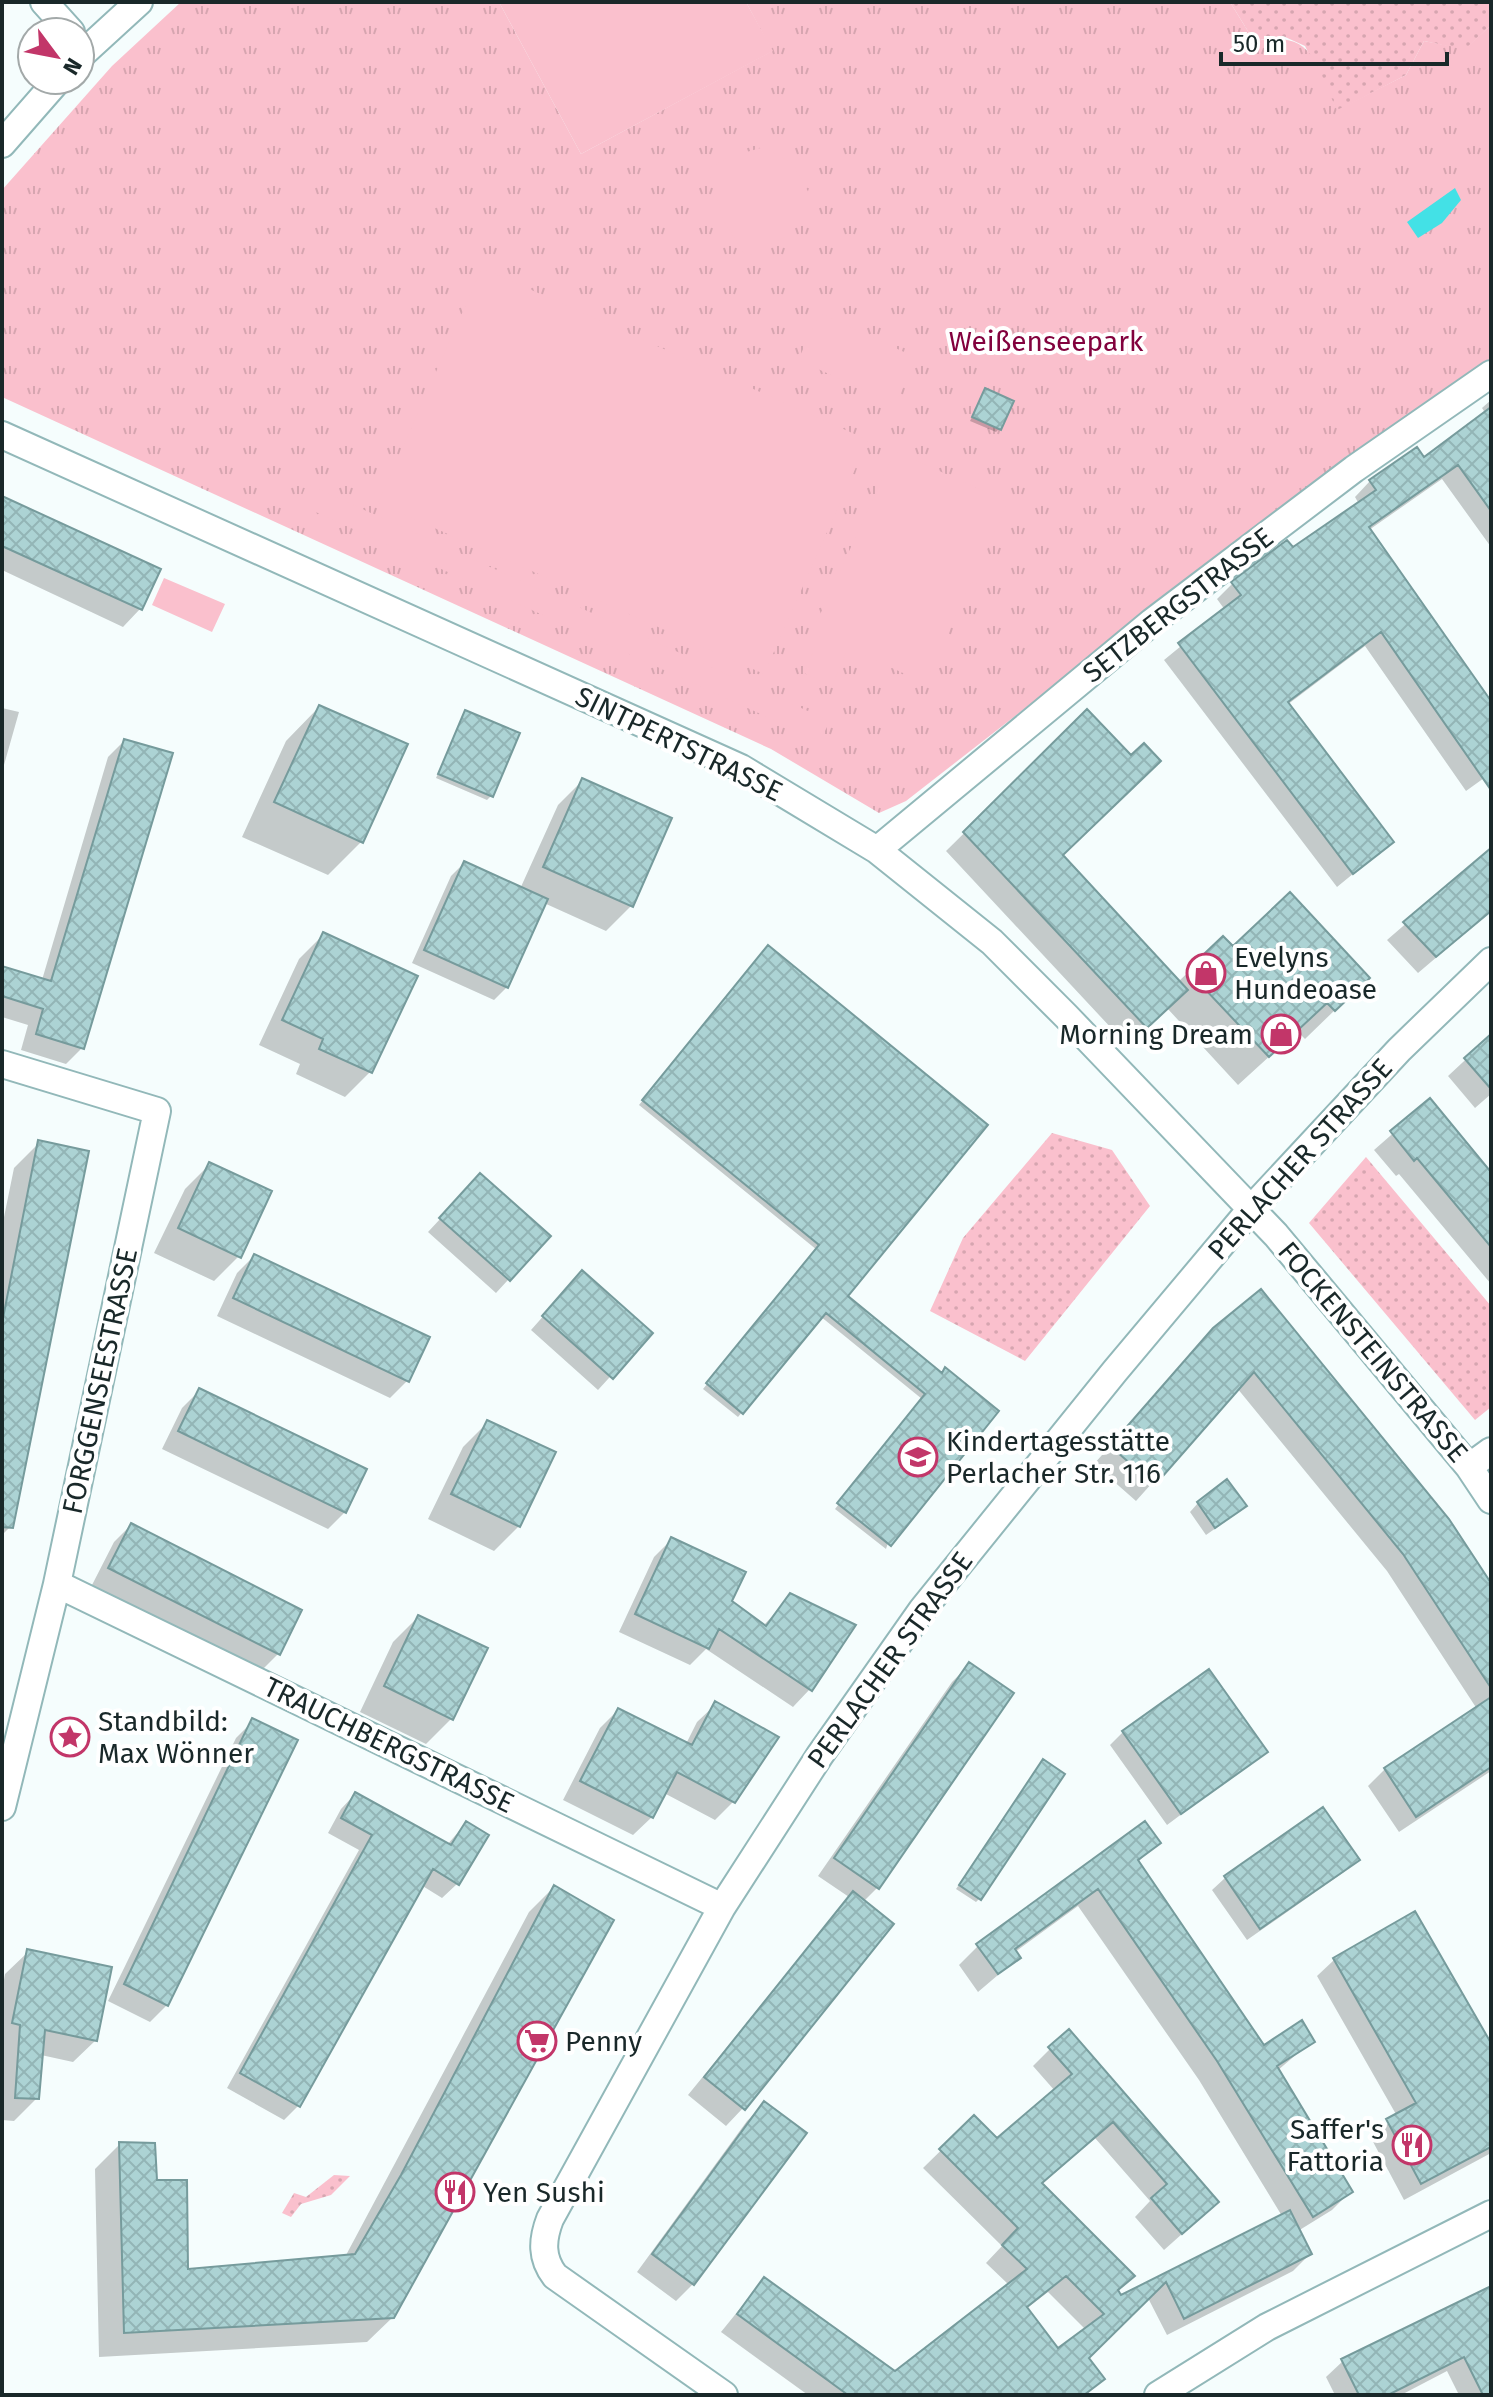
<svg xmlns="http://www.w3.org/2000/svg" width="1493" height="2397" font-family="'Fira Sans',sans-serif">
	<defs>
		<pattern id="grass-dots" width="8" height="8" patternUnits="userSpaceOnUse" patternTransform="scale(2)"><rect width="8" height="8" fill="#fac0cd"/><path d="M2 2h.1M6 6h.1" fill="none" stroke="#d6a5b0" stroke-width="1.8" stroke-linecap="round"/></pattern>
		<pattern id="park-tufts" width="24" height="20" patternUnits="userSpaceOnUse" patternTransform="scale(2)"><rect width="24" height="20" fill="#fac0cd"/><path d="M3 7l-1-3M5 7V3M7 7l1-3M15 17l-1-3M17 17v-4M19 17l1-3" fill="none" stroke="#d6a5b0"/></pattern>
		<pattern id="building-cross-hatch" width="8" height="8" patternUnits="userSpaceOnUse" patternTransform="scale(2)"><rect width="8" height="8" fill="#acd3d4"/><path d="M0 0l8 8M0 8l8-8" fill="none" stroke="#93b5b6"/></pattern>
	</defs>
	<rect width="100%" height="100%" fill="#f5fdfd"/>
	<!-- grass -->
	<path fill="url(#grass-dots)" d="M 1230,2 L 1491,2 L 1491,25 L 1465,50 L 1424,41 L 1406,75 L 1337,111 L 1305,46 L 1283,36 L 1254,41 Z
		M 1052,1133 L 1112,1150 L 1150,1206 L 1025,1361 L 930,1311 L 963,1238 Z
		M 1366,1157 L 1491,1306 L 1491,1407 L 1475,1420 L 1309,1223 Z
		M 334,2175 L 350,2176 L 331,2195 L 301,2204 L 291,2217 L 282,2213 L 294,2193 L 306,2197 Z"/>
	<!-- park -->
	<path fill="url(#park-tufts)" d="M 181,2 L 499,2 L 581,154 L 772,51 L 746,2 L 1230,2 L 1254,41 C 1315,30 1314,63 1337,110 L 1406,75 L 1424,41 L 1465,49 L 1491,25 L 1491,360 L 1281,509 L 906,801 L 879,813 L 771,749 L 2,397 L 2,190 L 112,66 Z"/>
	<!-- garden -->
	<path fill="#fac0cd" d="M 499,2 L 746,2 L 773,51 L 581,154 Z
		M 764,147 L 793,164 L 811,197 L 787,236 L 746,257 L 723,219 L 708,169 L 729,157 Z
		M 482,268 L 868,440 L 764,674 L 378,503 Z
		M 820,313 L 917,358 L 895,404 L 798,360 Z
		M 895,451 L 1008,502 L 986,552 L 999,562 L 987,586 L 971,582 L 925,683 L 848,648 L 832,686 L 804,673 L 820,636 L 812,632 Z
		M 307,484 L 830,721 L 820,741 L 298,504 Z
		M 164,578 L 225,604 L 212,632 L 152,605 Z"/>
	<!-- water -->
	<path fill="#43e1e6" d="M 1455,188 L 1461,200 L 1442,223 L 1418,238 L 1407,222 Z"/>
	<!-- shadow -->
	<path fill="#0003" fill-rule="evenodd" d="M 985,391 L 1000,428 L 996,432 L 970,421 Z
		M 1491,400 L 1491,547 L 1442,479 L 1369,530 L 1491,705 L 1491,773 L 1466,791 L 1365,646 L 1287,705 L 1392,842 L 1337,887 L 1164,660 L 1225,610 L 1217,599 L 1232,584 L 1287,543 L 1292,550 L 1359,504 L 1355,497 L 1370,481 L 1416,450 L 1423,460 L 1486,414 L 1482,408 Z
		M 2,498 L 158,570 L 140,609 L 123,627 L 2,570 Z
		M 319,707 L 362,841 L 328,875 L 242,837 L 286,741 Z
		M 2,708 L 19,712 L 2,772 Z
		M 466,712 L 491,796 L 487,800 L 436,778 Z
		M 1087,712 L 1060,856 L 1178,982 L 1223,939 L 1233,949 L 1338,1007 L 1305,1039 L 1297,1031 L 1238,1085 L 1167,1008 L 1127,1045 L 946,851 Z
		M 124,741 L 82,1048 L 66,1064 L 21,1050 L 28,1025 L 2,1017 L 2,968 L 42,980 L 108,757 Z
		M 582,781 L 670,819 L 631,906 L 606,931 L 544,903 L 507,987 L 494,1000 L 412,963 L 451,876 L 464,863 L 520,889 L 558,805 Z
		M 1491,850 L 1491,911 L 1418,973 L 1387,940 Z
		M 324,934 L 370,1072 L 345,1097 L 296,1074 L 300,1064 L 259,1045 L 299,959 Z
		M 764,952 L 845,1297 L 941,1375 L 886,1549 L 835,1509 L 922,1399 L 820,1316 L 738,1417 L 703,1389 L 817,1250 L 639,1105 Z
		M 1491,1036 L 1491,1094 L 1475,1108 L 1448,1076 Z
		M 1430,1101 L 1491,1175 L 1491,1284 L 1399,1174 L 1396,1176 L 1374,1150 Z
		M 39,1143 L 12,1525 L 2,1535 L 2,1227 L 14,1168 Z
		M 210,1164 L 239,1256 L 214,1281 L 154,1253 L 185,1189 Z
		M 468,1189 L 548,1236 L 496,1293 L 428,1232 Z
		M 254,1256 L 408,1380 L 390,1398 L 217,1316 L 237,1273 Z
		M 570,1286 L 650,1333 L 598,1390 L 531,1330 Z
		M 1214,1329 L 1491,1584 L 1491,1771 L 1399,1832 L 1368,1786 L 1385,1769 L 1477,1709 L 1387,1571 L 1237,1388 L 1136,1501 L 1094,1464 Z
		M 199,1391 L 345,1512 L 328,1529 L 162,1449 L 182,1408 Z
		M 488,1422 L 519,1526 L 494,1551 L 428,1519 L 463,1447 Z
		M 1198,1503 L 1236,1514 L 1206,1535 L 1190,1512 Z
		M 131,1525 L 278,1654 L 261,1671 L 92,1585 L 114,1542 Z
		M 672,1539 L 730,1602 L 763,1626 L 791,1596 L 810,1689 L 793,1707 L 706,1649 L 690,1665 L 619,1632 L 654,1557 Z
		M 418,1617 L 451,1719 L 426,1744 L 360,1712 L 393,1642 Z
		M 969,1665 L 1011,1693 L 877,1888 L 863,1902 L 743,2108 L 726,2126 L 688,2095 L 849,1897 L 818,1876 L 952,1682 Z
		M 716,1704 L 734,1801 L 715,1820 L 664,1793 L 652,1817 L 633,1835 L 563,1800 L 600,1728 L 618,1710 L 686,1744 L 697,1722 Z
		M 253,1721 L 167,2005 L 150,2022 L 108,2001 L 236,1738 Z
		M 1123,1732 L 1266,1751 L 1167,1825 L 1110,1745 Z
		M 1040,1765 L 979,1899 L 976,1902 L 956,1889 Z
		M 355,1794 L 447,1845 L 466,1823 L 457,1884 L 442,1898 L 421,1885 L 298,2106 L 284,2120 L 227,2088 L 359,1850 L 328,1833 L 341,1809 Z
		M 1323,1810 L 1357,1860 L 1344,1872 L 1247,1940 L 1212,1890 L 1225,1878 Z
		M 1158,1843 L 1137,1863 L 1263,2048 L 1312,2041 L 1277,2071 L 1351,2191 L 1332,2210 L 1298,2231 L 1310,2254 L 1293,2271 L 1167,2335 L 1148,2298 L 1087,2358 L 1102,2379 L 1086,2395 L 808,2395 L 721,2332 L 764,2279 L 895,2374 L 1009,2285 L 986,2263 L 1002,2246 L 923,2168 L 974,2118 L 997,2141 L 1055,2091 L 1033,2066 L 1050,2049 L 1200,2218 L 1164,2250 L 1135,2217 L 1150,2201 L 1095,2138 L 1041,2185 L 1121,2298 L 1282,2216 L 1199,2080 L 1078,1906 L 1015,1952 L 1018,1958 L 978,1992 L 959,1965 L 978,1946 ZM 1048,2292 L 1086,2330 L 1058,2351 L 1026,2309 Z
		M 554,1887 L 393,2317 L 367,2342 L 99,2357 L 95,2169 L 120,2144 L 156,2182 L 186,2272 L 345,2257 L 529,1912 Z
		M 28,1952 L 96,2040 L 73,2062 L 41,2055 L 37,2098 L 14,2121 L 2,2120 L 2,1991 L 5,1974 Z
		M 1334,1960 L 1491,2047 L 1491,2153 L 1404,2200 L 1371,2138 L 1397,2116 L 1317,1976 Z
		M 765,2104 L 693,2284 L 676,2301 L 637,2272 L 747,2121 Z
		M 1491,2295 L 1491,2395 L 1459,2395 L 1447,2371 L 1401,2395 L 1335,2395 L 1326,2377 L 1343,2361 Z"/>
	<!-- building -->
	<path fill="url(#building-cross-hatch)" stroke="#769b9c" stroke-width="2" fill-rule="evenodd" d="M 985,388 L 1014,401 L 1001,430 L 972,417 Z
		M 1491,407 L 1491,511 L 1458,465 L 1369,527 L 1491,701 L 1491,790 L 1381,632 L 1288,702 L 1394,842 L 1353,874 L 1178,643 L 1241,595 L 1231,582 L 1264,557 L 1287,540 L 1293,547 L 1376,490 L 1369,480 L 1417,447 L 1424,457 Z
		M 2,496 L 161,569 L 142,610 L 2,546 Z
		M 319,705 L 408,744 L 363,843 L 274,802 Z
		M 1087,709 L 1131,755 L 1144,743 L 1161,761 L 1063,855 L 1188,990 L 1147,1028 L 963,832 Z
		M 465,710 L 520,733 L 493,797 L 438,774 Z
		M 124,739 L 173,753 L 84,1049 L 36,1034 L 43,1009 L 2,996 L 2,966 L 51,981 Z
		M 582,778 L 672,818 L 633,907 L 543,867 Z
		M 1491,848 L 1491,911 L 1436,957 L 1403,922 Z
		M 464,861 L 548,899 L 508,988 L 424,950 Z
		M 1290,892 L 1370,978 L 1335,1011 L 1327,1003 L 1269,1057 L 1187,970 L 1223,936 L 1233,946 Z
		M 323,932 L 418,976 L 372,1073 L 319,1049 L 323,1039 L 282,1020 Z
		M 768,945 L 988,1125 L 848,1296 L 942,1373 L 945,1367 L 999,1411 L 891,1546 L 837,1503 L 925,1394 L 826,1313 L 743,1414 L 706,1383 L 819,1245 L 642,1100 Z
		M 1491,1034 L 1491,1089 L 1464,1058 Z
		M 1430,1098 L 1491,1172 L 1491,1247 L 1417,1158 L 1414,1161 L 1390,1131 Z
		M 38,1140 L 89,1151 L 13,1528 L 2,1527 L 2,1323 Z
		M 209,1162 L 272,1191 L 241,1258 L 178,1228 Z
		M 480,1173 L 551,1236 L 510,1281 L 439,1218 Z
		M 254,1254 L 430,1337 L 409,1382 L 233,1298 Z
		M 582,1270 L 653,1333 L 613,1379 L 542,1316 Z
		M 1261,1289 L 1449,1519 L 1491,1583 L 1491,1688 L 1403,1554 L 1254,1372 L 1155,1485 L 1110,1446 L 1213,1328 Z
		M 199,1388 L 367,1469 L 346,1513 L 178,1431 Z
		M 487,1420 L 556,1452 L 520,1527 L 451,1494 Z
		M 1227,1479 L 1247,1506 L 1215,1528 L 1197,1502 Z
		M 131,1523 L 302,1610 L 280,1655 L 108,1568 Z
		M 671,1537 L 746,1572 L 732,1601 L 766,1626 L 790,1593 L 856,1625 L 812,1691 L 719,1629 L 709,1649 L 635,1614 Z
		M 418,1615 L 488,1648 L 453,1720 L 384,1686 Z
		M 969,1662 L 1014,1693 L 879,1889 L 834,1858 Z
		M 1209,1669 L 1268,1752 L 1181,1814 L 1122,1731 Z
		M 1491,1697 L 1491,1767 L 1416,1817 L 1384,1768 Z
		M 715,1701 L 779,1737 L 735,1803 L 677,1772 L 653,1818 L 580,1781 L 618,1708 L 692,1745 Z
		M 252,1718 L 298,1740 L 168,2006 L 124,1984 Z
		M 1043,1759 L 1065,1774 L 981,1900 L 959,1885 Z
		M 355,1792 L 451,1845 L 466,1821 L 489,1835 L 459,1885 L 433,1869 L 300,2107 L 240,2073 L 372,1835 L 341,1818 Z
		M 1323,1807 L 1360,1860 L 1260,1929 L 1224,1876 Z
		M 1145,1821 L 1161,1843 L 1138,1860 L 1264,2045 L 1302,2020 L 1315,2042 L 1277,2066 L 1353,2192 L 1313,2217 L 1217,2061 L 1098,1889 L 1015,1949 L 1021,1958 L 998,1974 L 976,1944 Z
		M 554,1885 L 614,1920 L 394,2318 L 124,2333 L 119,2142 L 155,2143 L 157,2180 L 187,2180 L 188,2269 L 355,2254 L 401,2175 Z
		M 853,1891 L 894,1924 L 745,2110 L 704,2077 Z
		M 1415,1911 L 1491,2043 L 1491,2147 L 1421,2184 L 1386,2119 L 1416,2103 L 1333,1958 Z
		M 27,1949 L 112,1967 L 97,2041 L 45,2030 L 39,2099 L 15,2098 L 20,2025 L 12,2023 Z
		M 1069,2029 L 1219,2202 L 1182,2234 L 1151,2198 L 1167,2184 L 1113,2122 L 1042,2183 L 1135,2276 L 1118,2290 L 1121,2295 L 1290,2210 L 1312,2254 L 1184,2319 L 1166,2282 L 1089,2358 L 1105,2379 L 1084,2395 L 848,2395 L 737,2314 L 764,2277 L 895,2371 L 1027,2269 L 1002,2245 L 1018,2228 L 939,2149 L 974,2115 L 997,2138 L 1072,2074 L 1048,2047 ZM 1066,2276 L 1104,2314 L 1058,2348 L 1027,2307 Z
		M 764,2101 L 807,2133 L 694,2285 L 652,2254 Z
		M 1491,2286 L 1491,2395 L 1483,2395 L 1464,2357 L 1388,2395 L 1359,2395 L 1341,2359 Z"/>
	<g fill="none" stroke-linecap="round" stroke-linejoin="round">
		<defs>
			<path id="street" d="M 44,2 L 71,32
				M 80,56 L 139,2
				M 2,144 L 58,80
				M 2,435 L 741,768 L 877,850 L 992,942 L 1066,1016 L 1276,1235 L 1469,1467 L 1491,1500
				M 877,850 L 1152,622 L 1354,469 L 1491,374
				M 2,1064 L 157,1111 L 57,1584 L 2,1807
				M 1469,1467 L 1491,1451
				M 57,1584 L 722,1907
				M 724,2395 L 555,2276 C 541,2258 542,2240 550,2219 L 722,1907 L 820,1755 L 922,1610 L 1115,1371 L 1251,1209 L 1399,1050 L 1491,961
				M 1158,2395 L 1267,2327 L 1491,2214"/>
		</defs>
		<!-- street casing -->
		<use href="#street" stroke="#92b8b9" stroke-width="30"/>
		<!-- street -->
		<use href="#street" stroke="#fff" stroke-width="26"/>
	</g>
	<!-- icons -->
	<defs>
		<symbol id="shop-ring" viewBox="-11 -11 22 22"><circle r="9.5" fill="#fff" stroke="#c23669" stroke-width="1.5"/><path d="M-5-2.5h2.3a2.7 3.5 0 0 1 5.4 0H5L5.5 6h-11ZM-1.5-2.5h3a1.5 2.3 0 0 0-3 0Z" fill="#c23669"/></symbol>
		<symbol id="school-ring" viewBox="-11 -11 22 22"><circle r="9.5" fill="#fff" stroke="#c23669" stroke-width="1.5"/><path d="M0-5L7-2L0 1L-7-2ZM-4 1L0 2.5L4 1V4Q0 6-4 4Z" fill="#c23669"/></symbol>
		<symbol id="sight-ring" viewBox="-11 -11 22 22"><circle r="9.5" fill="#fff" stroke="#c23669" stroke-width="1.5"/><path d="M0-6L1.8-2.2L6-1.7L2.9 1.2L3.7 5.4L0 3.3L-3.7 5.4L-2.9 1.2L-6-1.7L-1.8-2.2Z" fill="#c23669"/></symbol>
		<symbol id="supermarket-ring" viewBox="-11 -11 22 22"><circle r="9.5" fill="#fff" stroke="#c23669" stroke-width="1.5"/><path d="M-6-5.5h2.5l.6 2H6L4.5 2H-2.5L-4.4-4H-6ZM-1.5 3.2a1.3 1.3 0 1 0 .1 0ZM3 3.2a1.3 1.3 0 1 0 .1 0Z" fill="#c23669"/></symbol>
		<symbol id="restaurant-ring" viewBox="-11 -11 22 22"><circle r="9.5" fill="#fff" stroke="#c23669" stroke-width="1.5"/><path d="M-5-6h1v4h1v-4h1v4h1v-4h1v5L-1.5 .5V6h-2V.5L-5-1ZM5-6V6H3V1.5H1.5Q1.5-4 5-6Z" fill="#c23669"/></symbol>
	</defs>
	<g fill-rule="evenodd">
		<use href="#shop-ring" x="1184" y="951" width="44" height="44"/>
		<use href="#shop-ring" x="1259" y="1012" width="44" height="44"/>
		<use href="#school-ring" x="896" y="1435" width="44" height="44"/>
		<use href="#sight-ring" x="48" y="1715" width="44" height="44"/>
		<use href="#supermarket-ring" x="515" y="2019" width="44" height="44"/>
		<use href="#restaurant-ring" x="1390" y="2123" width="44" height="44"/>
		<use href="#restaurant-ring" x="433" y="2170" width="44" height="44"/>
	</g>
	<g text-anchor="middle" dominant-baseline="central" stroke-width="8" stroke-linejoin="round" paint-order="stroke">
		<!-- park labels -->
		<g font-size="28" fill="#82013d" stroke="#fff">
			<text x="1046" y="341">Weißenseepark</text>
		</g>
		<!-- street labels -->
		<g font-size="28" fill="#192829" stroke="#fff">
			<text transform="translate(1178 605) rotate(-38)">SETZBERGSTRASSE</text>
			<text transform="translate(679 744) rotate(26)">SINTPERTSTRASSE</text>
			<text transform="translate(1300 1159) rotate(-48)">PERLACHER STRASSE</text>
			<text transform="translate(1373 1352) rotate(50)">FOCKENSTEINSTRASSE</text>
			<text transform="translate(100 1381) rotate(-78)">FORGGENSEESTRASSE</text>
			<text transform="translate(890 1660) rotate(-54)">PERLACHER STRASSE</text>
			<text transform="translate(389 1745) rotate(26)">TRAUCHBERGSTRASSE</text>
		</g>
		<!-- poi labels -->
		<g font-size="28" fill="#192829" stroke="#fff" text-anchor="start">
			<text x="1234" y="957">Evelyns<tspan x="1234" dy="32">Hundeoase</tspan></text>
			<text x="1253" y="1034" text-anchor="end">Morning Dream</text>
			<text x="946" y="1441">Kindertagesstätte<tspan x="946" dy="32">Perlacher Str. 116</tspan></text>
			<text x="98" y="1721">Standbild:<tspan x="98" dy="32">Max Wönner</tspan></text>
			<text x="565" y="2041">Penny</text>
			<text x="1384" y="2129" text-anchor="end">Saffer's<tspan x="1384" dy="32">Fattoria</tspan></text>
			<text x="483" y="2192">Yen Sushi</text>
		</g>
	</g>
	<!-- border -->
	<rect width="1493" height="2397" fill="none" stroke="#192829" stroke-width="8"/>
	<!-- north arrow -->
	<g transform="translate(56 56) rotate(122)"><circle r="38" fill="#ffffff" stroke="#a3a9a9" stroke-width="2"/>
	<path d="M0-6L14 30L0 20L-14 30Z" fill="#c23669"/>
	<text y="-12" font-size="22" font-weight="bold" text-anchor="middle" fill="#192829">N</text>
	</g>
	<!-- scale -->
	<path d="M1221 52v12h226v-12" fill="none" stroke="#192829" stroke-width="4"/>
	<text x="1233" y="52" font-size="24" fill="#192829" stroke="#ffffff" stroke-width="6" paint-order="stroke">50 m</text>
</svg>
